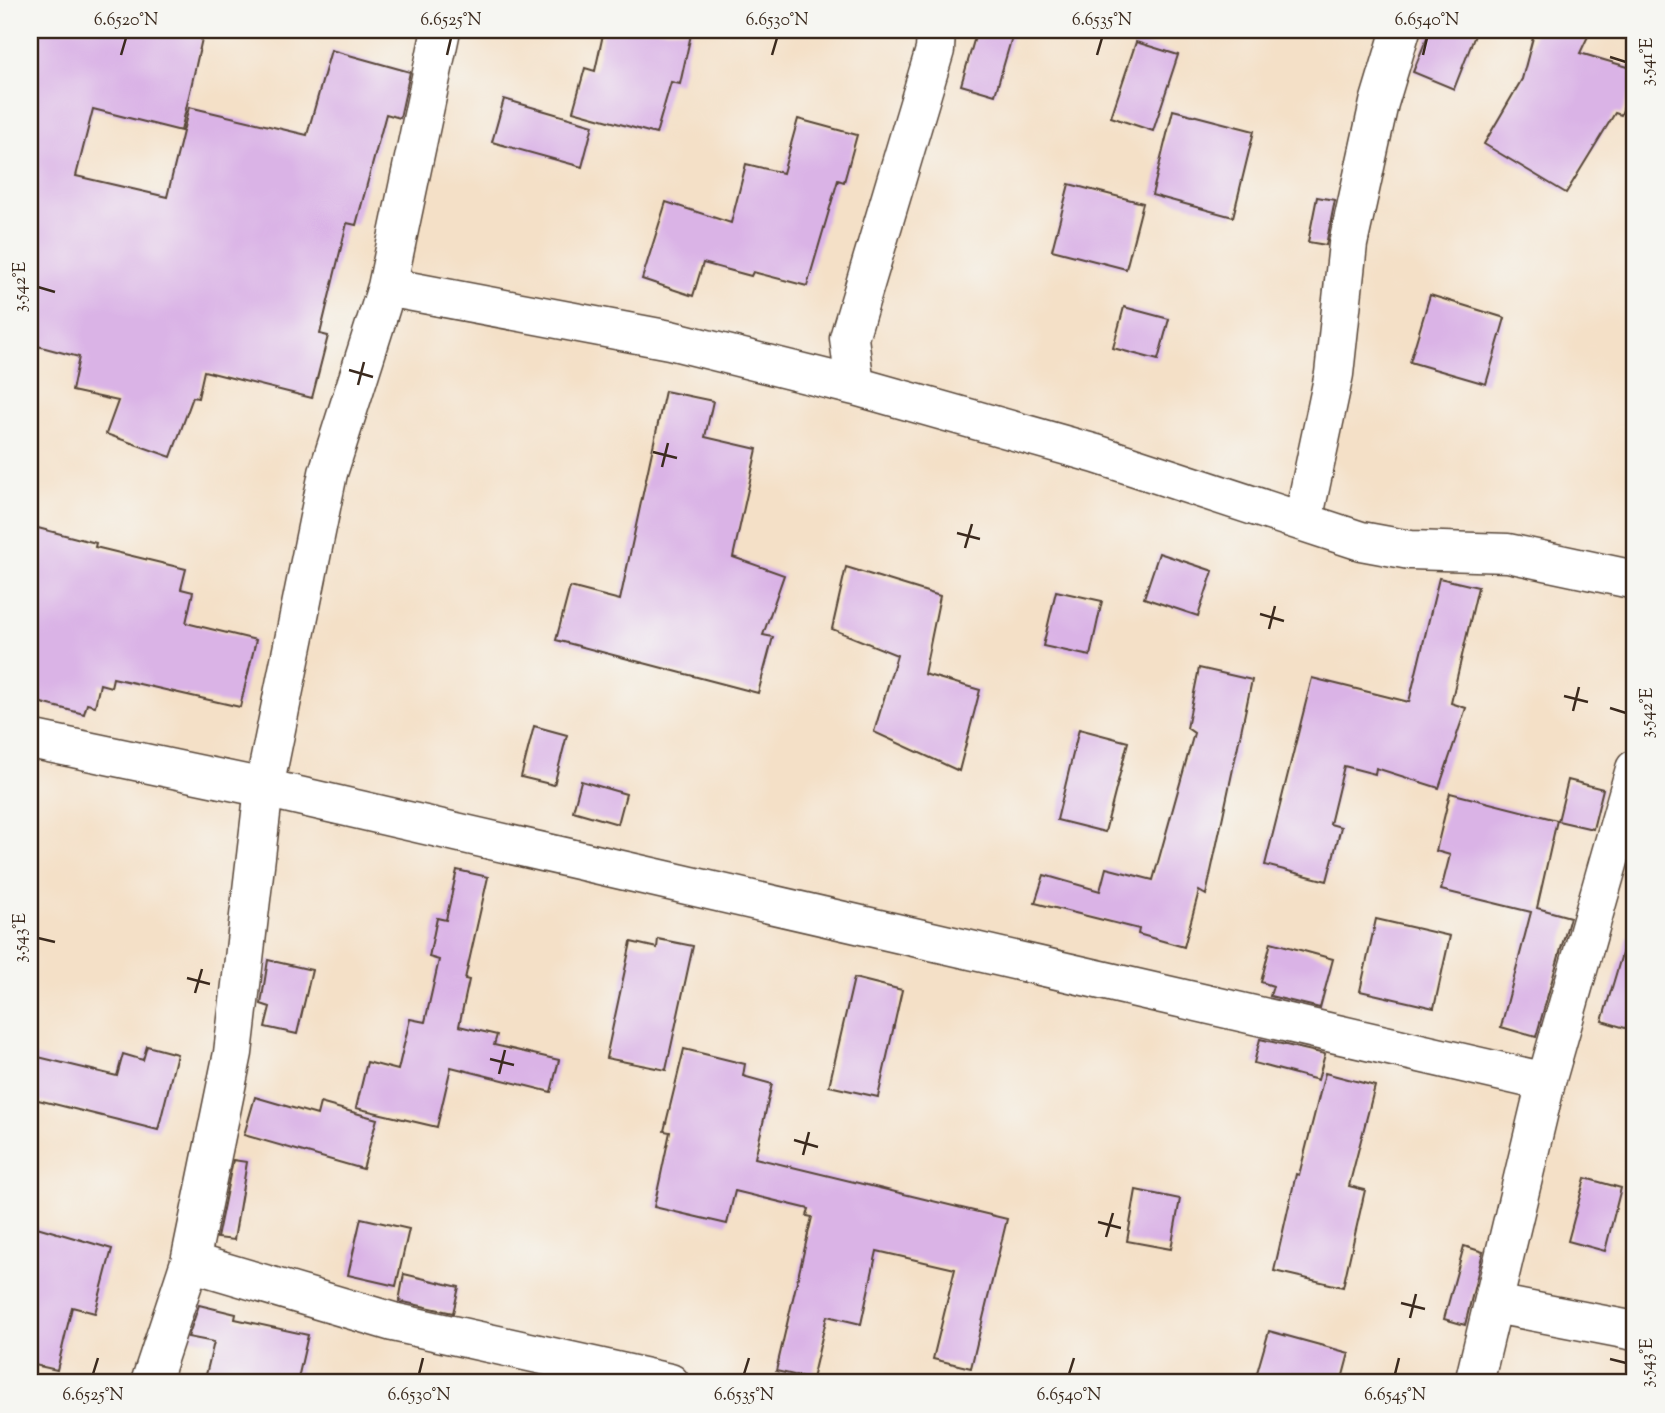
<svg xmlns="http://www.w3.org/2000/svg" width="1665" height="1413" font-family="'Sorts Mill Goudy',serif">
	<rect width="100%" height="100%" fill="#f6f6f2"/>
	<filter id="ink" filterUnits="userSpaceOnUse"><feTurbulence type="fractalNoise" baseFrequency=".0143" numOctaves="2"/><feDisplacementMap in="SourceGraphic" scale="14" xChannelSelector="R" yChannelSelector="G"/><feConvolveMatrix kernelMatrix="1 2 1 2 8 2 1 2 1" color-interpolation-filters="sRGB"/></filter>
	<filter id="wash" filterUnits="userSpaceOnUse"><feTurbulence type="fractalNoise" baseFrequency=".00686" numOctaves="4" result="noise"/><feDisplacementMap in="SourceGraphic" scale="28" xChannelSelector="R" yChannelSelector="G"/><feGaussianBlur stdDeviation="1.57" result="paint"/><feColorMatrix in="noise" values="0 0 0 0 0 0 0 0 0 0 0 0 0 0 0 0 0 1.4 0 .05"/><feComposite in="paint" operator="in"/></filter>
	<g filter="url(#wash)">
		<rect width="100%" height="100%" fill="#f4e0c7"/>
		<g id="blocks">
			<!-- building -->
			<path fill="#dab3e6" d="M 30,30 L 204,30 L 181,131 L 93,109 L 76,176 L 167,197 L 189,107 L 307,135 L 331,50 L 410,72 L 400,118 L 386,114 L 356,225 L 347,223 L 320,334 L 328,336 L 312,398 L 204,371 L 198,398 L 193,397 L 171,457 L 106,434 L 118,401 L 72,391 L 79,357 L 30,344 Z
				M 604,30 L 692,30 L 680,84 L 671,82 L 656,134 L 573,111 L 585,68 L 595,71 Z
				M 977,30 L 1014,30 L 995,95 L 961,85 Z
				M 1430,30 L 1477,30 L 1454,89 L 1413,72 Z
				M 1535,30 L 1591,30 L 1580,53 L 1635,69 L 1635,78 L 1621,115 L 1615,113 L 1566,193 L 1484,144 L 1522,79 Z
				M 1136,42 L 1178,55 L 1153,131 L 1111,117 Z
				M 504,99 L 593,125 L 582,167 L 492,142 Z
				M 1173,110 L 1254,131 L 1233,217 L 1152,195 Z
				M 798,119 L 857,135 L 844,182 L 838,180 L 807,286 L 753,272 L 751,276 L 703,263 L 693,296 L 642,279 L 666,202 L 731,223 L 746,164 L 783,173 Z
				M 1069,184 L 1143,203 L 1126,269 L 1052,250 Z
				M 1317,197 L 1335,200 L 1326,245 L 1308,242 Z
				M 1430,295 L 1505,318 L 1486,384 L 1410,362 Z
				M 1124,307 L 1169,319 L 1158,360 L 1113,348 Z
				M 665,391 L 713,401 L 705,437 L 757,449 L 733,557 L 784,575 L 763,635 L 773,637 L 758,693 L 556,640 L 570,587 L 620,600 Z
				M 30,526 L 96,543 L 95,547 L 186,569 L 181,589 L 193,592 L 186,623 L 256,640 L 240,707 L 113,678 L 111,687 L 100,684 L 95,706 L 87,704 L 84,714 L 30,700 Z
				M 1159,553 L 1213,571 L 1198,616 L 1144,598 Z
				M 846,567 L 940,596 L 924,674 L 980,690 L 959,771 L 874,732 L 897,655 L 832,629 Z
				M 1439,578 L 1478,587 L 1451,703 L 1466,708 L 1439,788 L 1376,768 L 1375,774 L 1344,766 L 1330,824 L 1341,827 L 1327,881 L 1265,865 L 1312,678 L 1409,702 Z
				M 1056,591 L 1102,601 L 1090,656 L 1043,646 Z
				M 1199,668 L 1252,680 L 1206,895 L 1199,891 L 1184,947 L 1138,934 L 1139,929 L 1035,903 L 1044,875 L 1100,891 L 1106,868 L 1153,880 L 1194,733 L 1187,728 Z
				M 534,726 L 567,735 L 554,785 L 521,777 Z
				M 1079,729 L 1128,742 L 1105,832 L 1057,820 Z
				M 1568,780 L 1603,789 L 1593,829 L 1558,821 Z
				M 581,781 L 626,794 L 618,824 L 573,811 Z
				M 1450,793 L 1557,820 L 1537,908 L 1570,917 L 1536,1037 L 1501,1027 L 1531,912 L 1441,890 L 1450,855 L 1436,851 Z
				M 457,870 L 488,877 L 465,979 L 469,980 L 459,1026 L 497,1035 L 494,1045 L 559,1060 L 551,1092 L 451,1067 L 437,1127 L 356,1108 L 367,1062 L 398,1070 L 410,1019 L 425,1022 L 439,960 L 429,957 L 437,918 L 446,920 Z
				M 1376,919 L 1450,936 L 1434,1008 L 1360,991 Z
				M 1627,937 L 1635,938 L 1635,1031 L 1602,1021 Z
				M 658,939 L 693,946 L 666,1070 L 606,1058 L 631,942 L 657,948 Z
				M 1271,942 L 1333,959 L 1320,1008 L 1270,996 L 1273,986 L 1261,982 Z
				M 268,960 L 312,970 L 297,1034 L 265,1027 L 270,1007 L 261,1004 Z
				M 854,978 L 902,990 L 878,1097 L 829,1086 Z
				M 1260,1039 L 1325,1054 L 1318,1080 L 1254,1063 Z
				M 147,1046 L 177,1054 L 158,1130 L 30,1098 L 30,1055 L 117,1076 L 123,1054 L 143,1060 Z
				M 684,1049 L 745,1064 L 743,1076 L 772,1084 L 755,1158 L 1007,1219 L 971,1368 L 933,1359 L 955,1269 L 877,1251 L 861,1324 L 827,1316 L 812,1379 L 776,1371 L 812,1217 L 807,1216 L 809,1209 L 735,1191 L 727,1224 L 654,1207 L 670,1132 L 664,1131 Z
				M 1325,1073 L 1375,1086 L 1349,1186 L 1365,1190 L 1343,1287 L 1274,1271 L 1296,1174 L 1299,1175 Z
				M 255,1097 L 317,1115 L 320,1103 L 377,1119 L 363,1169 L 244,1135 Z
				M 233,1160 L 247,1162 L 234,1240 L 217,1238 Z
				M 1585,1178 L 1621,1188 L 1605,1251 L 1568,1241 Z
				M 1136,1190 L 1180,1199 L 1171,1249 L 1127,1241 Z
				M 361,1218 L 409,1229 L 396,1286 L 348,1275 Z
				M 30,1225 L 112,1249 L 95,1313 L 72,1307 L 57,1370 L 30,1364 Z
				M 1464,1246 L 1483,1252 L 1465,1325 L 1444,1319 Z
				M 404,1274 L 459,1287 L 453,1313 L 399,1301 Z
				M 199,1305 L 236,1314 L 235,1319 L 308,1335 L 297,1383 L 204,1383 L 214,1342 L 188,1337 Z
				M 1269,1331 L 1349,1353 L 1341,1383 L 1254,1383 Z"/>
		</g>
	</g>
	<g filter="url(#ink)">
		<use href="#blocks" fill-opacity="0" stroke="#574537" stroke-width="2"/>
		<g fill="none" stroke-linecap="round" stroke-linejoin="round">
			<defs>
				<path id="minor" d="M 387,287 L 670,340 L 855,386 L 1096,454 L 1361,541 L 1410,550 L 1508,553 L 1635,580
					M 855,386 L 849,338 L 935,50 L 936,30
					M 1303,521 L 1334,374 L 1348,244 L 1379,103 L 1401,30
					M 30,739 L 264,788 L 1546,1082
					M 190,1262 L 393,1322 L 670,1383
					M 1495,1304 L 1635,1331
					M 150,1383 L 190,1262 L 233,1053 L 264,788 L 328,473 L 387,287 L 441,30
					M 1474,1383 L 1546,1082 L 1635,769"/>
			</defs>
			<!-- minor casing -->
			<use href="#minor" stroke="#574537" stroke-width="41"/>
			<!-- minor -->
			<use href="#minor" stroke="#fff" stroke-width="38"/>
		</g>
	</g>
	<!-- ticks -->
	<path fill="none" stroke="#3b2a1e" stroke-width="2.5" d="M 121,55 L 126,38M 447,55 L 451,38M 772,55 L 777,38M 1097,55 L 1102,38M 1423,55 L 1427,38M 1610,57 L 1626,62M 38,287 L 55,292M 349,370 L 373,377M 358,385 L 364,362M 653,452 L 677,458M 662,467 L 668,443M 957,533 L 980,539M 965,548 L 972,524M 1260,614 L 1284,621M 1269,629 L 1275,606M 1564,696 L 1588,702M 1610,708 L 1626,713M 1573,711 L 1579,687M 38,938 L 55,942M 187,978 L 210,984M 195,993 L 202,969M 490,1059 L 514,1065M 499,1074 L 505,1050M 794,1140 L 818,1147M 803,1155 L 809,1132M 1098,1222 L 1121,1228M 1106,1237 L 1113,1213M 1401,1303 L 1425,1309M 1410,1318 L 1416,1294M 1610,1359 L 1626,1363M 93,1374 L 98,1358M 419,1374 L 423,1358M 744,1374 L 749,1358M 1069,1374 L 1074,1358M 1395,1374 L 1399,1358"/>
	<!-- margin -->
	<rect width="1665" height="1413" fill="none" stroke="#f6f6f2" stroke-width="77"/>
	<rect x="38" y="38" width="1588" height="1336" fill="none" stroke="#3b2a1e" stroke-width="2.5"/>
	<g font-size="18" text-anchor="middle" fill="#3b2a1e">
		<text x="126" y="25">6.6520°N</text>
		<text x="451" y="25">6.6525°N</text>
		<text x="777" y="25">6.6530°N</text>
		<text x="1102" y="25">6.6535°N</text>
		<text x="1427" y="25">6.6540°N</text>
		<text transform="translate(1646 62) rotate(-90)" y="6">3.541°E</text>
		<text transform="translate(19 287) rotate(-90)" y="6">3.542°E</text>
		<text transform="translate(1646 713) rotate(-90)" y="6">3.542°E</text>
		<text transform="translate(19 938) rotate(-90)" y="6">3.543°E</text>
		<text transform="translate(1646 1363) rotate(-90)" y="6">3.543°E</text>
		<text x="93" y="1400">6.6525°N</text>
		<text x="419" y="1400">6.6530°N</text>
		<text x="744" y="1400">6.6535°N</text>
		<text x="1069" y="1400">6.6540°N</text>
		<text x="1395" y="1400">6.6545°N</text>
	</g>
</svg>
